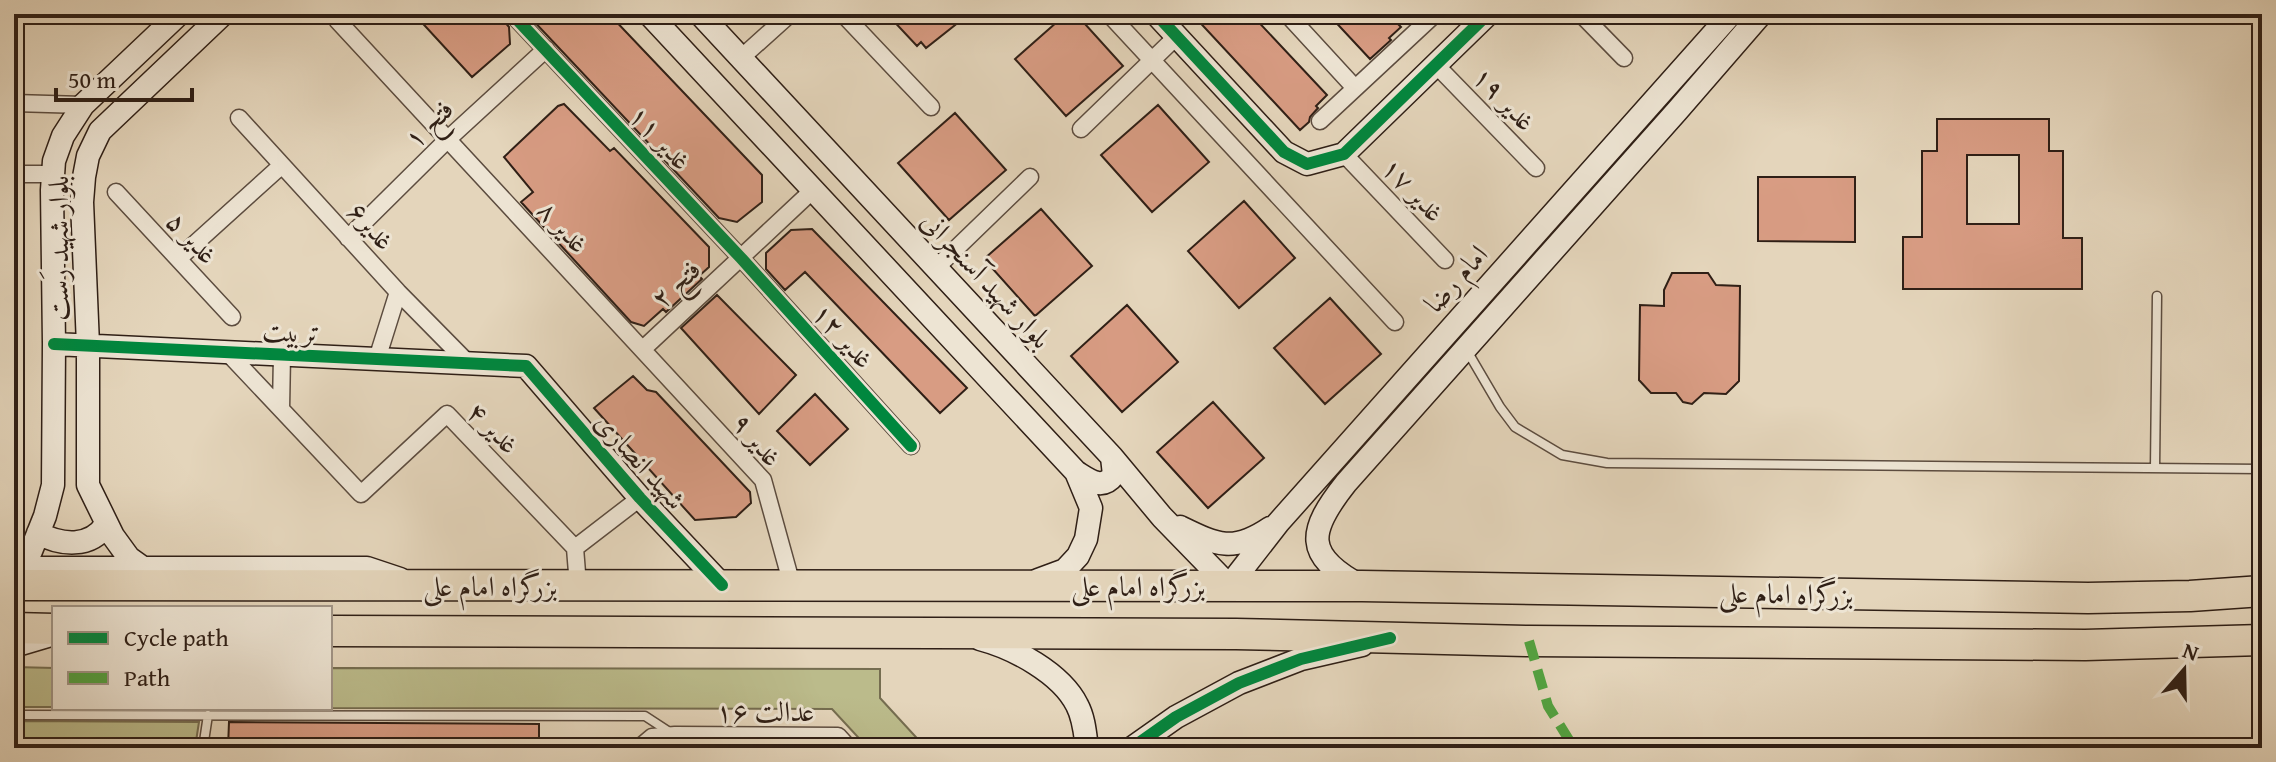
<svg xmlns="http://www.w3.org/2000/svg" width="2276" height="762" font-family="'Gentium Book Plus',Amiri,serif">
	<rect width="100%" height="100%" fill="#e4d5bb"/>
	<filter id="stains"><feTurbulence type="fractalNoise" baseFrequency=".0025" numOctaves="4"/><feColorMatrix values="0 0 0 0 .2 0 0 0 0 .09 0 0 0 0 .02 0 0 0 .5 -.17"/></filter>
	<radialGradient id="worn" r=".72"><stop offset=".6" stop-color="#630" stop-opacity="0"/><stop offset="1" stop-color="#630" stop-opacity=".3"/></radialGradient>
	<!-- green -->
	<path fill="#bbbb8b" stroke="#756d50" stroke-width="2" d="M 14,667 L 54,668 L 54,707 L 14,707 Z
		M 330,668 L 880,669 L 880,698 L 926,748 L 868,748 L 832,709 L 325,708 L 330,708 Z
		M 14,721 L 199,722 L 195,748 L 14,748 Z"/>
	<!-- building -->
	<path fill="#d89c83" stroke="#2f1f16" stroke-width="2" fill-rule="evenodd" d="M 414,14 L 501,14 L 504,21 L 509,27 L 510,44 L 472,77 Z
		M 527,14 L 609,14 L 762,175 L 762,202 L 737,222 L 719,218 Z
		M 887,14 L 969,14 L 926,48 L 921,42 L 917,46 Z
		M 1066,14 L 1076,14 L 1123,66 L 1066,116 L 1015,59 Z
		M 1192,14 L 1251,14 L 1327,95 L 1316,106 L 1318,108 L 1310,117 L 1309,122 L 1300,130 Z
		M 1328,14 L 1388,14 L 1401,27 L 1389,38 L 1391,40 L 1370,59 Z
		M 564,104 L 610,151 L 614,148 L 709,247 L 709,267 L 699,276 L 702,279 L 666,312 L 663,309 L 644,326 L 631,322 L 521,202 L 533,192 L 504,157 L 558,106 Z
		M 1158,105 L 1209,162 L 1152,212 L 1101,155 Z
		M 955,113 L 1006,170 L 949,220 L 898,163 Z
		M 1937,119 L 2049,119 L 2049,151 L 2063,151 L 2063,238 L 2082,238 L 2082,289 L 1903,289 L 1903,237 L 1922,237 L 1922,151 L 1937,151 ZM 1967,155 L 2019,155 L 2019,224 L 1967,224 Z
		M 1758,177 L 1855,177 L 1855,242 L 1758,241 Z
		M 1244,201 L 1295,258 L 1239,308 L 1188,251 Z
		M 1041,209 L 1092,266 L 1035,316 L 984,259 Z
		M 812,229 L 967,388 L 940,413 L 805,272 L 785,290 L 766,269 L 766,253 L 791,230 Z
		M 1672,273 L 1708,273 L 1716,285 L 1740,286 L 1739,381 L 1726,394 L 1704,393 L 1692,404 L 1683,402 L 1676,393 L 1651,393 L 1639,380 L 1640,305 L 1664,306 L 1664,290 Z
		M 717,295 L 796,375 L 759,414 L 681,328 Z
		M 1330,298 L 1381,354 L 1325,404 L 1274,348 Z
		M 1127,305 L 1178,362 L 1122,412 L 1071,356 Z
		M 633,376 L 647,390 L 656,392 L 750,492 L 751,503 L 736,517 L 695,520 L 594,408 Z
		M 815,394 L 848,429 L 810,465 L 777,431 Z
		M 1213,402 L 1264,458 L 1208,508 L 1157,452 Z
		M 229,722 L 539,724 L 539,748 L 228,748 Z"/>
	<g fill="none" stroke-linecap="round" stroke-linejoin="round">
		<defs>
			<path id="lane" d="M 1466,349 L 1500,407 L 1515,427 L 1562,455 L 1607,463 L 2262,469
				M 2155,468 L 2157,296
				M 14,715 L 645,716 L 671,733
				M 203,748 L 208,715"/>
			<path id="street" d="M 512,14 L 741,258 L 911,446
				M 843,14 L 931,107
				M 1109,14 L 1395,322
				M 1287,14 L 1355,88
				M 1581,14 L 1624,58
				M 337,20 L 763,480 L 792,585
				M 741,58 L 790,14
				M 1436,65 L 1536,168
				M 14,103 L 83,105
				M 239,118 L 398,292 L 469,364
				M 1320,121 L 1435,14
				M 1081,129 L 1177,36
				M 1344,154 L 1445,260
				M 14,174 L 53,174
				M 116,192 L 232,317
				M 348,238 L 448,139 L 546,49
				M 178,259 L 282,165
				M 936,268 L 1030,177
				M 643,349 L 813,190
				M 227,352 L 361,494 L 447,414 L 575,548 L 578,585
				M 377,359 L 398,292
				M 281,409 L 282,355
				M 575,548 L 640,498
				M 639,748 L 652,737 L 675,735 L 838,736 L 849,748"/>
			<path id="secondary" d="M 649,14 L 1076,472 L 1091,508 L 1086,539 L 1078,556 L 1065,570 L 1038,580
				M 700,14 L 1112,457 L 1162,517 L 1229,586 L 1278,523 L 1731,14
				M 1156,14 L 1284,152 L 1307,164 L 1344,154 L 1488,14
				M 54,344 L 526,366 L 640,498 L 722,585
				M 1076,472 C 1089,480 1102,491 1114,475 L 1112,457
				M 1180,527 C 1217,545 1233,553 1270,528
				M 38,533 C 60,545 91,549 106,524
				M 14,568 L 367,568 L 400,579
				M 19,568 L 31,551 L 45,516 L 53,485 L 54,344 L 52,190 L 54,161 L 63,136 L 83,105 L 179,14
				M 143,568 L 129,558 L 113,536 L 88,485 L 88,345 L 82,202 L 84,177 L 88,156 L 100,131 L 223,14
				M 1361,586 C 1303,555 1308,531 1346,483 L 1677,111 L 1761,14
				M 980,639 C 1014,648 1061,673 1077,705 C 1084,718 1085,733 1087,748
				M 14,646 L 51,635
				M 1132,748 L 1176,717 L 1239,683 L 1301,659 L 1362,645"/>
			<path id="highway" d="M 14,585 L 1362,586 L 2088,598 L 2190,596 L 2262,591
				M 14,628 L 54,629
				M 330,631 L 1236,634 L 1529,641 L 2085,645 L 2262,640"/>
		</defs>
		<!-- lane casing -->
		<use href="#lane" stroke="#5c4c3f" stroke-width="11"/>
		<!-- street casing -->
		<use href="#street" stroke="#5c4c3f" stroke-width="19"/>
		<!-- secondary casing -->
		<use href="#secondary" stroke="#2f1f16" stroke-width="25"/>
		<!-- highway casing -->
		<use href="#highway" stroke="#2f1f16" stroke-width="33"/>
		<!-- lane -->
		<use href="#lane" stroke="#ede4d3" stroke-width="8"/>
		<!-- street -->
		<use href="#street" stroke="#ede4d3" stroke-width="16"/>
		<!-- secondary -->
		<use href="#secondary" stroke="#ede4d3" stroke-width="22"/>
		<!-- highway -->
		<use href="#highway" stroke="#e4d5bb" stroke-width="30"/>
		<!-- quiet -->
		<path stroke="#52a240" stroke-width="10" stroke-dasharray="20 10" stroke-linecap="butt" d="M 1529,641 L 1548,706 L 1574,748"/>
		<defs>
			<path id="cycleway" d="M 512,14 L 741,258 L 911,446
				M 1156,14 L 1284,152 L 1307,164 L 1344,154 L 1488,14
				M 54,344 L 526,366 L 640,498 L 722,585
				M 1132,748 L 1176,717 L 1239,683 L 1301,659 L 1390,638"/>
		</defs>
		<!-- cycleway casing -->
		<use href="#cycleway" stroke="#ede4d3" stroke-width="17"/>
		<!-- cycleway -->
		<use href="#cycleway" stroke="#00873e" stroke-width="12"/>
	</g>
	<g text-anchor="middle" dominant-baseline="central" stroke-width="6" stroke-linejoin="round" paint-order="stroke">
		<!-- street labels -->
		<g font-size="28" fill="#2f1f16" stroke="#ede4d3">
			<text transform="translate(1505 98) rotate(46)">غدیر ۱۹</text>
			<text transform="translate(428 123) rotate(-44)">فتح ۱</text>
			<text transform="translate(661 137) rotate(47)">غدیر ۱۱</text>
			<text transform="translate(1414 189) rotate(46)">غدیر ۱۷</text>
			<text transform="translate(372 225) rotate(48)">غدیر۶</text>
			<text transform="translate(564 226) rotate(47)">غدیر ۸</text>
			<text transform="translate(193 237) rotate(47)">غدیر ۵</text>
			<text transform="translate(57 248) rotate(-90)">بلوار شهید رَست</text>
			<text transform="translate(1455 278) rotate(-48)">امام رضا</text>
			<text transform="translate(987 279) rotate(47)">بلوار شهید آسنجرانی</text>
			<text transform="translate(675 283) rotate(-43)">فتح ۲</text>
			<text transform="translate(291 331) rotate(3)">تربیت</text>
			<text transform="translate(844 335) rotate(48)">غدیر ۱۲</text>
			<text transform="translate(494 427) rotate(45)">غدیر ۴</text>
			<text transform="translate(758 439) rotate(50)">غدیر ۹</text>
			<text transform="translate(641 460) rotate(48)">شهید انصاری</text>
			<text x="490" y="585">بزرگراه امام علی</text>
			<text x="1138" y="585">بزرگراه امام علی</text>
			<text transform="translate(1786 593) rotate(1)">بزرگراه امام علی</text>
			<text x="765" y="710">عدالت ۱۶</text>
		</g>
	</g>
	<!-- margin -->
	<rect width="2276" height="762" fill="none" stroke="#e4d5bb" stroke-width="48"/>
	<rect x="16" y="16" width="2244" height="730" fill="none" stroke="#2f1f16" stroke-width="4"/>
	<rect x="24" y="24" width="2228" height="714" fill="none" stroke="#2f1f16" stroke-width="2"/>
	<!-- legend -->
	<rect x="52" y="606" width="280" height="104" fill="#ede4d3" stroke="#a19587" stroke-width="2"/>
	<rect x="68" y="632" width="40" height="12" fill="#00873e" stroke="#a19587" stroke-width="2"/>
	<text x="124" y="646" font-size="24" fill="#2f1f16">Cycle path</text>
	<rect x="68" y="672" width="40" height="12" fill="#52a240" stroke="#a19587" stroke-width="2"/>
	<text x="124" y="686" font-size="24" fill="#2f1f16">Path</text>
	<!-- north arrow -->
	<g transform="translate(2184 670) rotate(20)" stroke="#ede4d3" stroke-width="6" paint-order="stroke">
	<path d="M0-6L14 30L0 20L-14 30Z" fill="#2f1f16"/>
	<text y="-12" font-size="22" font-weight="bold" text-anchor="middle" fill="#2f1f16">N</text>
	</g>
	<!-- scale -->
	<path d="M56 88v12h136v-12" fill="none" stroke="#2f1f16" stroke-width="4"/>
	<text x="68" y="88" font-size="24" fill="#2f1f16" stroke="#ede4d3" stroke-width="6" paint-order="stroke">50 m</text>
	<rect width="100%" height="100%" filter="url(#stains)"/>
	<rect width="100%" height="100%" fill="url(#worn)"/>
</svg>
